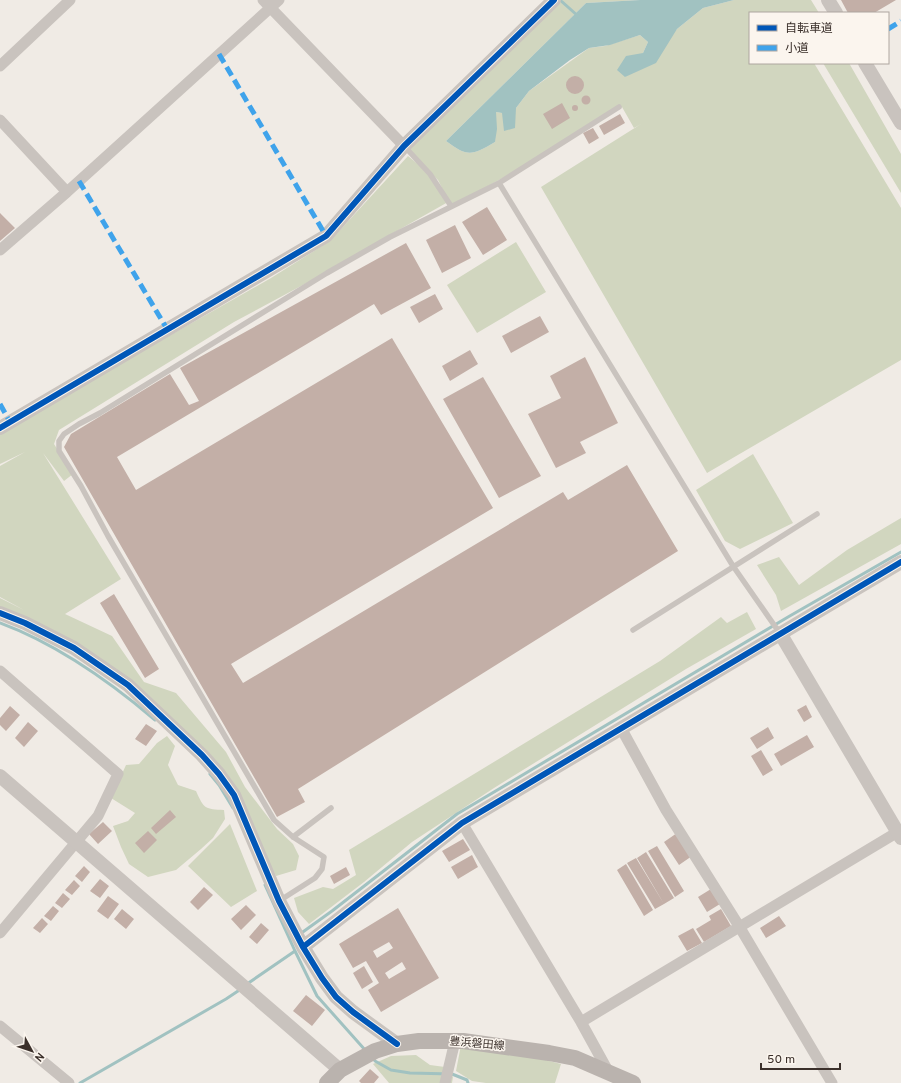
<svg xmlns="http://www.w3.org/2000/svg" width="901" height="1083" font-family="Overpass,'Noto Sans JP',sans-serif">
	<rect width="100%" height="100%" fill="#f0ebe5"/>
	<!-- green -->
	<path fill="#d1d6bf" d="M 563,0 L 640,0 L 586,3 L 446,141 C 468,157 471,156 495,142 L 496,112 L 502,113 L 516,108 L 529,91 L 589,48 L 605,46 L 640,35 L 648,42 L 643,53 L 625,77 L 677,29 L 703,8 L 734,0 L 811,0 L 819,13 L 750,13 L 750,63 L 814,63 L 901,208 L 901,360 L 707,473 L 541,187 L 641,124 L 634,128 L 622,107 L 534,161 L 451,206 L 438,180 L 411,154 L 409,147 L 548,11 Z
		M 823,63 L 849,63 L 901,154 L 901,193 Z
		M 408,156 L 430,174 L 448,202 L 388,236 L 355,257 L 234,322 L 59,430 L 54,444 L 73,474 L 64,481 L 43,453 L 121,579 L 65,614 L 112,636 L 144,682 L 176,693 L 226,752 L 245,787 L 277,829 L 293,844 L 299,856 L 296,870 L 276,876 L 231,791 L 128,685 L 0,615 L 0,598 L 24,610 L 0,597 L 0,466 L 25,452 L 0,464 L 0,435 L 95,378 L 271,278 L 330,241 Z
		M 516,242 L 546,292 L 477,333 L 447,285 Z
		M 753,454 L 793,523 L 740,549 L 725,541 L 696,490 Z
		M 901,518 L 901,544 L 781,611 L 776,595 L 757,565 L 779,557 L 799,585 L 847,550 Z
		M 747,612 L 756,629 L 686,669 L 494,788 L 412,842 L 364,882 L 309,924 L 298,912 L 294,898 L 323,887 L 333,889 L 356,875 L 349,850 L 660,661 L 721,617 L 727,623 Z
		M 167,736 L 175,746 L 168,765 L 178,785 L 196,791 C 204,809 205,809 224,810 L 225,819 L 213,838 L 201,849 L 176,870 L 148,877 L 129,864 L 121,847 L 113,826 L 128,821 L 135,813 L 111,798 L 126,765 L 139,764 L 157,743 Z
		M 230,824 L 257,891 L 231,907 L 188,866 Z
		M 461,1045 L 507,1050 L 561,1064 L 555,1083 L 486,1083 L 472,1081 L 456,1071 Z
		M 416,1055 L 430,1065 L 445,1067 L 453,1077 L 452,1083 L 389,1083 L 373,1064 L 391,1056 Z"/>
	<!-- water -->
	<path fill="#a1c2c1" d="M 640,0 L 734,0 L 703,8 L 677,29 L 656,63 L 625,77 L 617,70 L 626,56 L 643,53 L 648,42 L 640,35 L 610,45 L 589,48 L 570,60 L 529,91 L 516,108 L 515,128 L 504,131 L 502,113 L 496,112 L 497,129 L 495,142 C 471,156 468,157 446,141 L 586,3 Z"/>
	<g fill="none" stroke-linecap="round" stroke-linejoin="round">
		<!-- stream -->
		<path stroke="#a1c2c1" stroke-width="3" d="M 560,0 L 578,16
			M 0,623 C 57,644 109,681 155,720
			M 210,774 L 219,785 L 233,808
			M 265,885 L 295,951 L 317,996 L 366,1051
			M 300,934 L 332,911 L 457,814 L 788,617 L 901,552
			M 247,984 L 295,951
			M 373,1058 L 375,1061 L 391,1070 L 410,1073 L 452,1074 L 467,1080 L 468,1083
			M 80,1083 L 226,999 L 241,989"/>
	</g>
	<!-- building -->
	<path fill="#c3afa7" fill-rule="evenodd" d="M 841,0 L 896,0 L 874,13 L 848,13 Z
		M566 85a9 9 0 1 1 18 0a9 9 0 1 1-18 0Z
		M581.5 100a4.5 4.5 0 1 1 9 0a4.5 4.5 0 1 1-9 0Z
		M 562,103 L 570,118 L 552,129 L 543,114 Z
		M572 108a3 3 0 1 1 6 0a3 3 0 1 1-6 0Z
		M 620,114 L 625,123 L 604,135 L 599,126 Z
		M 593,128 L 599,138 L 589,144 L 583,133 Z
		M 487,207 L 507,240 L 483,255 L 462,222 Z
		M 0,213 L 15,228 L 0,241 Z
		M 455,225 L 471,258 L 442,273 L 426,240 Z
		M 406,243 L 431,288 L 381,315 L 374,304 L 117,457 L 136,490 L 392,338 L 493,508 L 231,664 L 243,683 L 563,492 L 568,500 L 627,465 L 678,551 L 298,789 L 305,802 L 277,817 L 64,447 L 71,434 L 170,374 L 189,405 L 199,401 L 180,368 Z
		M 435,294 L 443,309 L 419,323 L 410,307 Z
		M 540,316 L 549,332 L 511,353 L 502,336 Z
		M 470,350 L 478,364 L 450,381 L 442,366 Z
		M 585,357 L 618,423 L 580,442 L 586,453 L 556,468 L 528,414 L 561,398 L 550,376 Z
		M 483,377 L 541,476 L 499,498 L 443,399 Z
		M 114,594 L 159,669 L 145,678 L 100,603 Z
		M 806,705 L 812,717 L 804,722 L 797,710 Z
		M 10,706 L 20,715 L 6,731 L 0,725 L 0,718 Z
		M 28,722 L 38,731 L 24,747 L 15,738 Z
		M 146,724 L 157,731 L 146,746 L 135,739 Z
		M 768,727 L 774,738 L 757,749 L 750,738 Z
		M 807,735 L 814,747 L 781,766 L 774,754 Z
		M 761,750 L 773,770 L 763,776 L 751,756 Z
		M 170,810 L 176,817 L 156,834 L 151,828 Z
		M 103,822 L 112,831 L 98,844 L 89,834 Z
		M 148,831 L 157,840 L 144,853 L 135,843 Z
		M 677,833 L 692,856 L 679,865 L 664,842 Z
		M 463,839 L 470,850 L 449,862 L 442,851 Z
		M 657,846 L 684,891 L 675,897 L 648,851 Z
		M 646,852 L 674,898 L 664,904 L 637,858 Z
		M 472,855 L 478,867 L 458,879 L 451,867 Z
		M 636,858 L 664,904 L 655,909 L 627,863 Z
		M 626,864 L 653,910 L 644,916 L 617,870 Z
		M 84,866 L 90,872 L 82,882 L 75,876 Z
		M 346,867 L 350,875 L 334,884 L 330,876 Z
		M 100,879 L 109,886 L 100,898 L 90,891 Z
		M 74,880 L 80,886 L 72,895 L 65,890 Z
		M 204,887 L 213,895 L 198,910 L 190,902 Z
		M 711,889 L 720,904 L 707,912 L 698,897 Z
		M 63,893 L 70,899 L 62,908 L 55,903 Z
		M 108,896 L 119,904 L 108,919 L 97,911 Z
		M 246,905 L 256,915 L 241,930 L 231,919 Z
		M 53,906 L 59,911 L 51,921 L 44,916 Z
		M 398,908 L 439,978 L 381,1012 L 368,990 L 379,983 L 366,961 L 353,968 L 339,944 ZM 389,942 L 393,948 L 377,958 L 373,951 ZM 402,962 L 406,969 L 389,979 L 385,973 Z
		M 122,909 L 134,919 L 126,929 L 114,919 Z
		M 721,909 L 731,926 L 704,942 L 696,929 L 711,920 L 709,916 Z
		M 779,916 L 786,926 L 766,938 L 760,928 Z
		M 42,918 L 48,924 L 40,933 L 33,928 Z
		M 261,923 L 269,930 L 257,944 L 249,937 Z
		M 693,928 L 702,943 L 687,951 L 678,936 Z
		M 364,966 L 373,982 L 362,989 L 353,973 Z
		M 306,995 L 325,1010 L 312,1026 L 293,1011 Z
		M 370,1069 L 379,1077 L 374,1083 L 361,1083 L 359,1081 Z"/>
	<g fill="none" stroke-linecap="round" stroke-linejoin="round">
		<!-- service -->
		<path stroke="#c9c3be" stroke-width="5.5" d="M 405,147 L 430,174 L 451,206
			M 499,183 L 733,566 L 779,632
			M 633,630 L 817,514
			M 293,837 L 331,808
			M 279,901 L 315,878 L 322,869 L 324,857 L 293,837 L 274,820 L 108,536 L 81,486 L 59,451 L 59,441 L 64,434 L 79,424 L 100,413 L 327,273 L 390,237 L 499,183 L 619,107"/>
		<!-- minor -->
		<path stroke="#c9c3be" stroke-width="11" d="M 263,0 L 404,146
			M 0,66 L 70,0
			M 0,120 L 67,192
			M 0,250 L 67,192 L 279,0
			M 0,671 L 118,774 L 98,816 L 0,933
			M 621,728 L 666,810 L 739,926 L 832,1083
			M 462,823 L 581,1022 L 608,1071
			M 581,1022 L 901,830
			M 0,1026 L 69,1083
			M 445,1083 L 455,1041"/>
		<!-- tertiary -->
		<path stroke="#c9c3be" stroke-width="14" d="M 828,0 L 836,13
			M 865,63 L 901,123
			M 0,428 L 326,236 L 404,146 L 554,0
			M 0,613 L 25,623 L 74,648 L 128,685 L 202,755 L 219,774 L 234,795 L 279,901 L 303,947 L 322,978 L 336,997 L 353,1012 L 397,1044
			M 780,633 L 901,838
			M 0,776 L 340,1070
			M 303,947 L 462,823 L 901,562"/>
		<!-- secondary -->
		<path stroke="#bab3ae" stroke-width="16" d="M 327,1083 L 340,1070 L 375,1051 L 397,1044 L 419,1041 L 463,1041 L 549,1053 L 575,1058 L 633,1083"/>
		<!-- quiet -->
		<path stroke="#3fa3eb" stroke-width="5" stroke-dasharray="10 5" stroke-linecap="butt" d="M 888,29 L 901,21
			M 219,54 L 326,236
			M 79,181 L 167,329
			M 0,404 L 10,422"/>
		<defs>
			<path id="cycleway" d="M 0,428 L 326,236 L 404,146 L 554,0
				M 0,613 L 25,623 L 74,648 L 128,685 L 202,755 L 219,774 L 234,795 L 279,901 L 303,947 L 322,978 L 336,997 L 353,1012 L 397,1044
				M 303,947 L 462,823 L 901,562"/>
		</defs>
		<!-- cycleway casing -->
		<use href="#cycleway" stroke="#fbf5ee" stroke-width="8"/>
		<!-- cycleway -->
		<use href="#cycleway" stroke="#0057b8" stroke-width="6"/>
	</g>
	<g text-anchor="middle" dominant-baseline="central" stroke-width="3" stroke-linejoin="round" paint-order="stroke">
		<!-- street labels -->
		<g font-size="11" fill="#3b302b" stroke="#fbf5ee">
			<text transform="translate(477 1044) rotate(5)">豊浜磐田線</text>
		</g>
	</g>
	<!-- legend -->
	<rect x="749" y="12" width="140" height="52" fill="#fbf5ee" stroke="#aea6a0"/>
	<rect x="757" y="25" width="20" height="6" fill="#0057b8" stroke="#aea6a0"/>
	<text x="785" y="32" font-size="12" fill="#3b302b">自転車道</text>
	<rect x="757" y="45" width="20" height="6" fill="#3fa3eb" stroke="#aea6a0"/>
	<text x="785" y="52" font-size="12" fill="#3b302b">小道</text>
	<!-- north arrow -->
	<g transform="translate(32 1051) rotate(130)" stroke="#fbf5ee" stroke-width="3" paint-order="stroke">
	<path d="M0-3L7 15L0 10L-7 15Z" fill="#3b302b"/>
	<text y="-6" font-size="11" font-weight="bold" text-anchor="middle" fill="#3b302b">N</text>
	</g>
	<!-- scale -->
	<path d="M761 1063v6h79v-6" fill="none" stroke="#3b302b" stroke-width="2"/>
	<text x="767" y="1063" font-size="12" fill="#3b302b" stroke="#fbf5ee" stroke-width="3" paint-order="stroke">50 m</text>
</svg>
